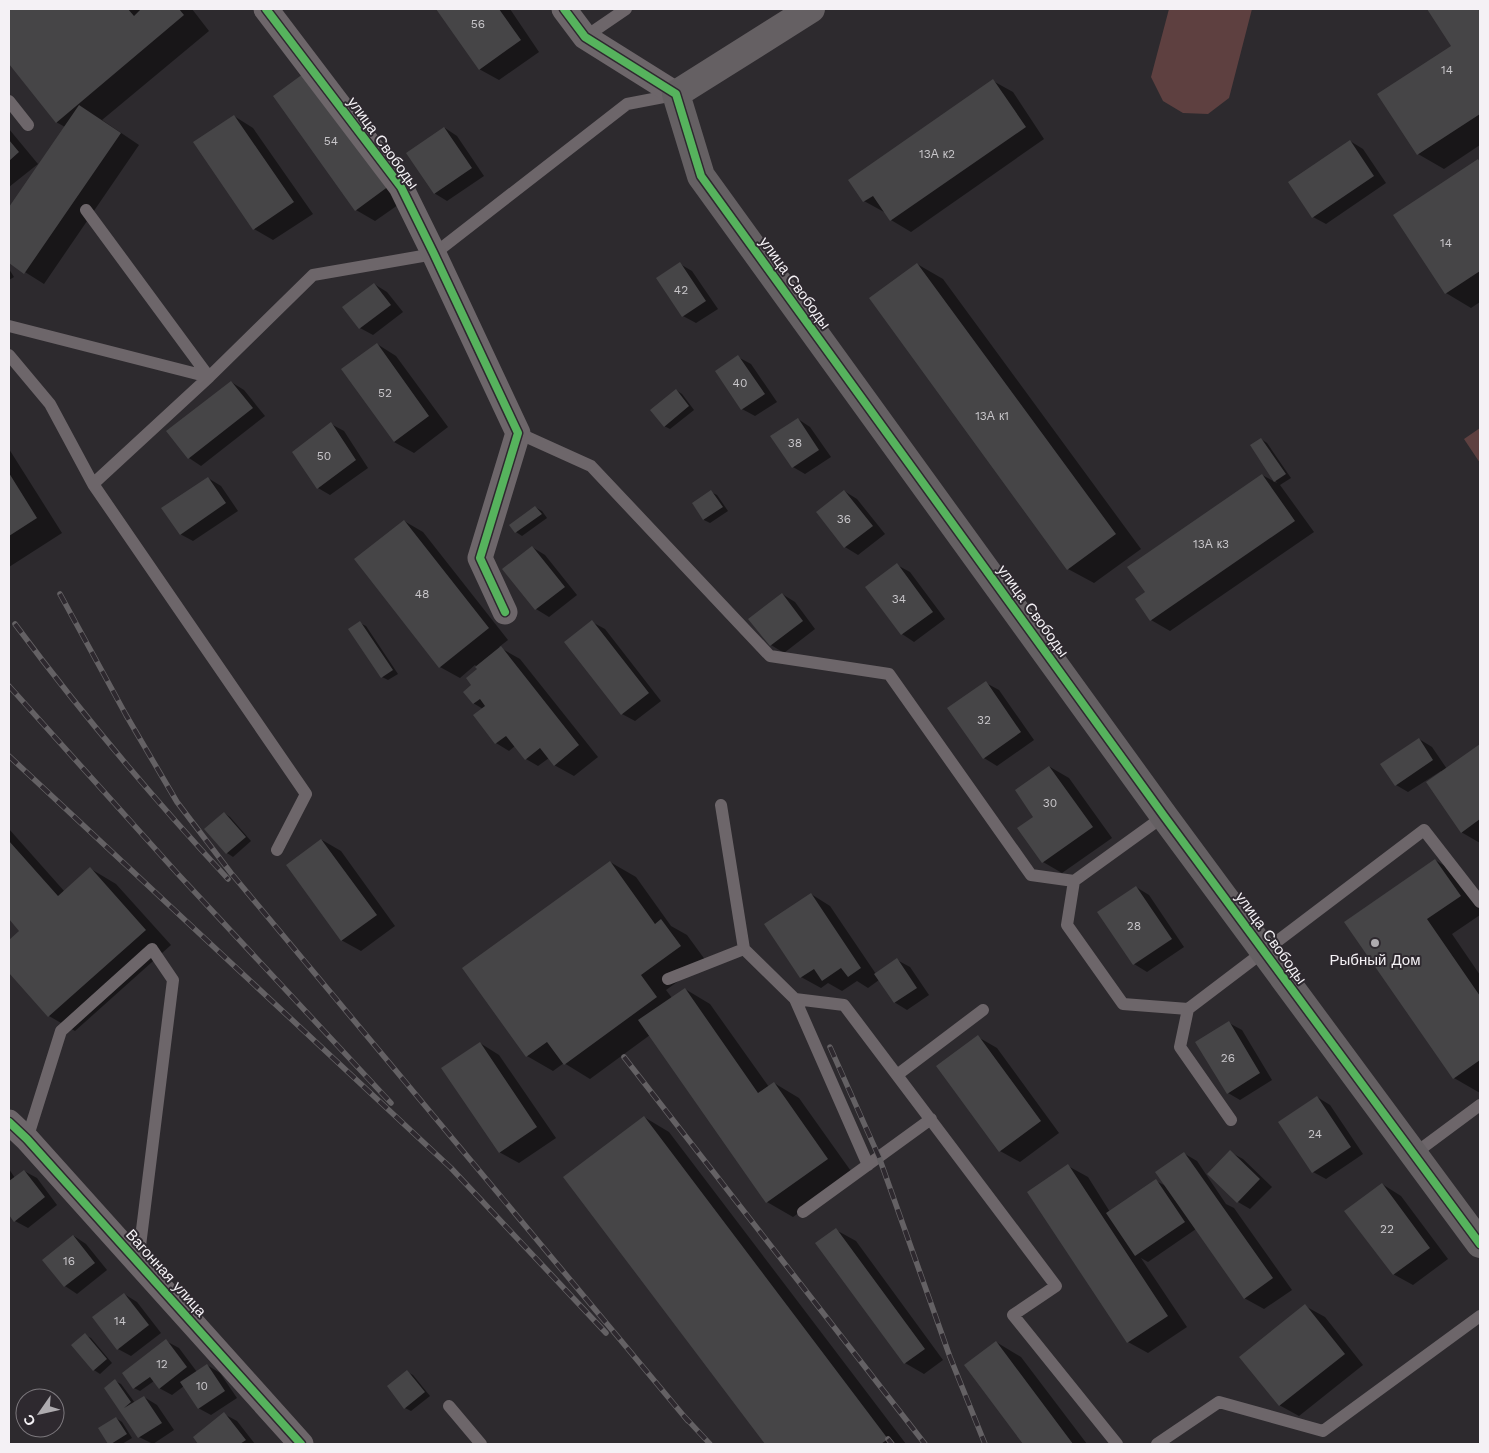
<svg xmlns="http://www.w3.org/2000/svg" width="1489" height="1453" font-family="'Work Sans',sans-serif">
	<rect width="100%" height="100%" fill="#2d2a2e"/>
	<!-- green -->
	<path fill="#5e4040" d="M 1169,9 L 1252,9 L 1229,98 L 1208,114 L 1183,113 L 1163,101 L 1151,77 Z
		M 1480,428 L 1480,463 L 1464,439 Z"/>
	<!-- shadow -->
	<path fill="#0007" d="M 9,9 L 140,9 L 141,10 L 143,9 L 192,9 L 209,31 L 102,120 L 139,145 L 44,284 L 9,262 L 9,209 L 65,127 L 56,122 L 9,62 Z
		M 438,9 L 510,9 L 539,52 L 499,80 L 479,69 Z
		M 1428,9 L 1480,9 L 1480,145 L 1444,169 L 1418,154 L 1453,46 Z
		M 993,81 L 1013,92 L 1044,139 L 911,232 L 891,220 L 885,211 L 884,212 L 864,201 L 850,181 Z
		M 275,96 L 408,198 L 375,221 L 356,210 Z
		M 234,116 L 253,128 L 313,214 L 273,240 L 254,229 Z
		M 445,128 L 457,136 L 484,176 L 447,201 L 434,193 Z
		M 9,129 L 38,164 L 9,187 Z
		M 1350,141 L 1363,149 L 1386,183 L 1326,224 L 1313,217 Z
		M 1478,161 L 1480,162 L 1480,302 L 1471,308 L 1446,293 Z
		M 680,264 L 692,271 L 718,309 L 696,323 L 683,316 Z
		M 917,264 L 943,279 L 1141,549 L 1094,583 L 1068,569 Z
		M 9,269 L 14,277 L 9,280 Z
		M 374,284 L 387,292 L 403,312 L 373,335 L 360,328 Z
		M 377,344 L 396,356 L 448,427 L 414,453 L 394,442 Z
		M 738,357 L 751,364 L 777,402 L 755,416 L 742,409 Z
		M 231,382 L 244,390 L 265,416 L 201,466 L 189,458 Z
		M 676,390 L 682,394 L 694,410 L 670,429 L 664,426 Z
		M 798,419 L 810,427 L 831,457 L 805,474 L 793,467 Z
		M 331,424 L 344,431 L 368,468 L 330,495 L 318,488 Z
		M 1261,439 L 1267,443 L 1291,478 L 1280,485 L 1314,532 L 1170,631 L 1151,620 L 1147,592 L 1262,475 L 1277,483 L 1251,446 Z
		M 9,449 L 62,533 L 9,567 Z
		M 208,478 L 221,486 L 238,511 L 193,541 L 180,534 Z
		M 844,491 L 857,499 L 885,534 L 858,555 L 845,547 L 817,513 Z
		M 711,492 L 717,495 L 728,511 L 710,523 L 704,520 L 693,504 Z
		M 535,507 L 542,511 L 547,518 L 522,536 L 516,532 Z
		M 404,521 L 423,532 L 508,640 L 499,647 L 520,659 L 598,757 L 574,776 L 554,765 L 549,758 L 538,766 L 526,759 L 515,746 L 509,751 L 496,743 L 483,709 L 473,703 L 482,673 L 475,665 L 460,678 L 440,667 Z
		M 532,547 L 545,555 L 577,595 L 549,617 L 536,609 L 504,569 Z
		M 897,565 L 910,572 L 945,619 L 914,642 L 902,634 Z
		M 782,594 L 795,602 L 815,629 L 784,653 L 771,645 L 750,619 Z
		M 592,622 L 605,629 L 661,701 L 635,721 L 622,714 Z
		M 360,623 L 366,626 L 398,674 L 388,680 L 382,677 Z
		M 986,683 L 999,690 L 1034,740 L 997,766 L 984,758 Z
		M 1419,739 L 1432,747 L 1447,769 L 1480,745 L 1480,843 L 1461,832 L 1441,771 L 1408,792 L 1396,785 Z
		M 1050,767 L 1069,778 L 1112,838 L 1062,873 L 1043,862 L 1035,817 Z
		M 224,813 L 230,817 L 251,841 L 233,857 L 227,853 L 206,829 Z
		M 9,829 L 65,892 L 91,869 L 116,884 L 171,945 L 75,1031 L 49,1016 L 9,971 L 9,942 L 21,931 L 9,917 Z
		M 322,840 L 341,851 L 395,926 L 361,951 L 341,940 Z
		M 1435,860 L 1460,875 L 1480,903 L 1480,915 L 1452,934 L 1480,975 L 1480,1093 L 1454,1078 L 1345,922 Z
		M 610,862 L 636,877 L 671,926 L 687,935 L 706,961 L 666,990 L 672,998 L 685,989 L 710,1004 L 769,1087 L 774,1083 L 799,1098 L 853,1174 L 793,1217 L 767,1202 L 650,1035 L 590,1079 L 564,1063 L 553,1071 L 527,1056 Z
		M 1136,887 L 1149,895 L 1184,947 L 1147,972 L 1134,964 Z
		M 811,894 L 830,906 L 876,974 L 897,960 L 910,967 L 929,995 L 907,1010 L 894,1002 L 879,980 L 868,988 L 857,981 L 842,991 L 828,983 L 821,988 L 801,977 Z
		M 1229,1023 L 1242,1030 L 1272,1080 L 1240,1100 L 1228,1093 Z
		M 978,1037 L 997,1048 L 1059,1133 L 1020,1162 L 1000,1151 Z
		M 480,1043 L 499,1055 L 556,1138 L 519,1163 L 499,1152 Z
		M 1317,1097 L 1330,1105 L 1363,1154 L 1326,1179 L 1313,1172 Z
		M 644,1117 L 669,1132 L 906,1444 L 767,1444 L 565,1177 Z
		M 1230,1152 L 1243,1159 L 1272,1187 L 1250,1209 L 1238,1202 Z
		M 1185,1154 L 1197,1161 L 1226,1204 L 1234,1208 L 1292,1290 L 1264,1309 L 1244,1298 L 1196,1229 L 1148,1262 L 1141,1258 L 1187,1327 L 1148,1353 L 1128,1342 L 1029,1192 L 1068,1166 L 1088,1177 L 1110,1212 L 1156,1181 L 1166,1186 Z
		M 9,1169 L 15,1178 L 24,1171 L 37,1178 L 57,1205 L 28,1228 L 15,1221 L 9,1213 Z
		M 1382,1184 L 1401,1196 L 1448,1259 L 1413,1285 L 1393,1274 Z
		M 836,1230 L 856,1241 L 943,1360 L 924,1374 L 905,1363 Z
		M 74,1236 L 86,1244 L 107,1270 L 77,1294 L 65,1286 Z
		M 124,1294 L 137,1302 L 161,1333 L 131,1356 L 118,1349 Z
		M 1305,1306 L 1325,1317 L 1363,1365 L 1299,1416 L 1279,1405 Z
		M 85,1335 L 91,1338 L 112,1363 L 100,1374 L 94,1370 L 73,1346 Z
		M 166,1341 L 179,1348 L 197,1372 L 207,1365 L 220,1373 L 237,1398 L 211,1415 L 198,1408 L 184,1386 L 172,1395 L 159,1388 L 154,1381 L 140,1391 L 134,1388 Z
		M 996,1342 L 1021,1357 L 1087,1444 L 1025,1444 L 966,1365 Z
		M 407,1372 L 413,1375 L 430,1396 L 411,1411 L 405,1408 Z
		M 115,1381 L 121,1384 L 135,1403 L 144,1397 L 157,1405 L 174,1430 L 153,1444 L 139,1437 L 121,1409 Z
		M 224,1414 L 237,1421 L 255,1444 L 200,1444 L 194,1437 Z
		M 116,1418 L 122,1422 L 132,1438 L 122,1444 L 110,1444 L 100,1428 Z"/>
	<!-- building -->
	<path fill="#464547" d="M 9,9 L 128,9 L 134,16 L 141,9 L 179,9 L 184,15 L 56,123 L 9,64 Z
		M 436,9 L 499,9 L 521,40 L 479,70 Z
		M 1427,9 L 1480,9 L 1480,114 L 1417,155 L 1377,94 L 1451,46 Z
		M 307,71 L 389,186 L 355,211 L 273,96 Z
		M 993,79 L 1026,127 L 890,221 L 873,196 L 863,202 L 848,180 Z
		M 79,105 L 121,133 L 24,274 L 9,263 L 9,207 Z
		M 234,115 L 294,202 L 253,230 L 193,142 Z
		M 444,127 L 472,168 L 434,194 L 406,153 Z
		M 9,140 L 19,152 L 9,161 Z
		M 1350,140 L 1374,176 L 1312,218 L 1288,182 Z
		M 1478,159 L 1480,162 L 1480,271 L 1445,294 L 1393,215 Z
		M 680,262 L 706,301 L 682,317 L 656,278 Z
		M 917,263 L 1116,534 L 1067,570 L 869,298 Z
		M 374,283 L 391,305 L 359,329 L 342,307 Z
		M 377,343 L 429,416 L 394,442 L 341,369 Z
		M 738,355 L 765,394 L 741,410 L 715,371 Z
		M 231,381 L 253,408 L 188,459 L 166,431 Z
		M 676,389 L 689,406 L 664,427 L 650,410 Z
		M 798,418 L 819,450 L 792,468 L 770,436 Z
		M 331,422 L 356,460 L 317,489 L 292,452 Z
		M 1261,438 L 1286,474 L 1274,482 L 1250,445 Z
		M 9,473 L 37,518 L 9,536 Z
		M 1262,474 L 1295,521 L 1150,621 L 1135,599 L 1145,592 L 1127,567 Z
		M 208,477 L 226,503 L 180,535 L 161,508 Z
		M 711,490 L 723,507 L 703,520 L 692,503 Z
		M 844,490 L 873,526 L 844,548 L 816,512 Z
		M 535,506 L 542,514 L 515,533 L 509,525 Z
		M 404,520 L 489,628 L 439,668 L 354,559 Z
		M 532,546 L 565,587 L 535,610 L 502,569 Z
		M 897,563 L 933,612 L 901,635 L 865,587 Z
		M 782,593 L 803,621 L 770,646 L 748,619 Z
		M 592,620 L 649,693 L 621,715 L 564,642 Z
		M 360,621 L 393,670 L 381,678 L 348,629 Z
		M 501,646 L 579,745 L 554,766 L 540,748 L 525,760 L 506,736 L 495,744 L 473,715 L 485,706 L 480,699 L 473,704 L 463,692 L 471,685 L 466,678 L 477,669 L 475,667 Z
		M 986,681 L 1021,732 L 983,759 L 947,708 Z
		M 1419,738 L 1433,760 L 1395,786 L 1380,764 Z
		M 1480,744 L 1480,819 L 1461,833 L 1426,782 Z
		M 1049,766 L 1093,827 L 1042,863 L 1017,828 L 1033,817 L 1015,790 Z
		M 224,812 L 246,837 L 226,854 L 204,829 Z
		M 321,839 L 377,915 L 341,941 L 286,865 Z
		M 9,841 L 58,896 L 90,867 L 146,930 L 48,1017 L 9,973 L 9,940 L 19,931 L 9,919 Z
		M 1435,859 L 1461,896 L 1427,919 L 1480,996 L 1480,1060 L 1453,1079 L 1344,922 Z
		M 610,861 L 655,924 L 661,919 L 681,946 L 641,975 L 657,997 L 564,1065 L 547,1042 L 526,1057 L 462,968 Z
		M 1136,886 L 1172,939 L 1133,965 L 1097,912 Z
		M 811,893 L 861,968 L 848,977 L 841,968 L 822,981 L 814,969 L 800,978 L 764,924 Z
		M 897,958 L 917,988 L 894,1003 L 874,974 Z
		M 685,988 L 758,1093 L 774,1082 L 828,1159 L 766,1203 L 638,1020 Z
		M 1229,1021 L 1260,1073 L 1227,1094 L 1195,1042 Z
		M 978,1035 L 1041,1121 L 999,1152 L 936,1066 Z
		M 480,1042 L 537,1127 L 499,1153 L 441,1068 Z
		M 1317,1096 L 1351,1147 L 1312,1173 L 1278,1122 Z
		M 644,1116 L 888,1439 L 881,1444 L 765,1444 L 563,1177 Z
		M 1230,1150 L 1260,1179 L 1237,1203 L 1207,1174 Z
		M 1184,1152 L 1273,1278 L 1244,1299 L 1155,1172 Z
		M 1068,1164 L 1168,1316 L 1127,1343 L 1027,1192 Z
		M 24,1170 L 45,1197 L 14,1222 L 9,1215 L 9,1181 Z
		M 1156,1179 L 1185,1222 L 1135,1256 L 1106,1213 Z
		M 1382,1183 L 1430,1248 L 1393,1275 L 1344,1211 Z
		M 836,1228 L 925,1349 L 904,1364 L 815,1243 Z
		M 73,1235 L 95,1263 L 64,1287 L 42,1260 Z
		M 124,1293 L 149,1325 L 117,1350 L 92,1317 Z
		M 1305,1304 L 1345,1354 L 1279,1406 L 1239,1357 Z
		M 85,1333 L 107,1359 L 93,1371 L 71,1345 Z
		M 166,1339 L 187,1367 L 159,1389 L 150,1377 L 133,1389 L 122,1373 Z
		M 996,1341 L 1073,1444 L 1023,1444 L 964,1365 Z
		M 207,1364 L 225,1391 L 198,1409 L 180,1382 Z
		M 407,1370 L 425,1392 L 404,1409 L 387,1386 Z
		M 115,1379 L 131,1402 L 124,1408 L 144,1396 L 162,1423 L 138,1438 L 104,1388 Z
		M 224,1412 L 246,1440 L 240,1444 L 198,1444 L 193,1437 Z
		M 116,1417 L 127,1434 L 111,1444 L 108,1444 L 98,1428 Z"/>
	<g fill="none" stroke-linecap="round" stroke-linejoin="round">
		<!-- lane -->
		<path stroke="#6d666a" stroke-width="12" d="M 585,37 L 626,9
			M 9,101 L 28,125
			M 86,210 L 209,377
			M 9,326 L 209,377
			M 9,355 L 50,404 L 93,484 L 209,377 L 313,275 L 434,254 L 627,104 L 674,95
			M 518,433 L 591,466 L 770,656 L 889,674 L 1031,875 L 1074,881 L 1067,925 L 1123,1004 L 1188,1009 L 1180,1047 L 1231,1120
			M 93,484 L 306,794 L 277,850
			M 721,805 L 744,949
			M 1074,881 L 1164,816
			M 668,979 L 744,949 L 795,999 L 844,1005 L 1056,1286 L 1013,1315 L 1117,1444
			M 795,999 L 868,1165
			M 1188,1009 L 1424,830 L 1480,902
			M 897,1075 L 983,1010
			M 27,1139 L 61,1031 L 152,949 L 173,980 L 138,1262
			M 1414,1154 L 1480,1105
			M 803,1212 L 931,1119
			M 449,1406 L 481,1444
			M 1157,1444 L 1219,1402 L 1323,1431 L 1480,1316"/>
		<!-- street -->
		<path stroke="#6d666a" stroke-width="25" d="M 266,9 L 401,187 L 434,254 L 518,433 L 480,558 L 505,612
			M 564,9 L 585,37 L 676,94
			M 9,1122 L 27,1139 L 301,1444"/>
		<!-- secondary -->
		<path stroke="#656063" stroke-width="28" d="M 811,9 L 676,94 L 701,176 L 1164,816 L 1480,1244"/>
		<defs>
			<path id="rail" d="M 60,594 L 126,715 L 177,802 L 231,873 L 688,1421
				M 15,624 C 81,713 153,798 228,879
				M 9,686 L 177,873 L 391,1103
				M 9,756 L 451,1168 L 606,1333
				M 830,1047 L 879,1157 L 950,1357 L 985,1444
				M 624,1057 L 925,1444
				M 683,1415 L 710,1444
				M 888,1439 L 892,1444"/>
		</defs>
		<!-- rail casing -->
		<use href="#rail" stroke="#646164" stroke-width="5.5"/>
		<!-- rail -->
		<use href="#rail" stroke="#2e292f" stroke-width="4" stroke-dasharray="11" stroke-linecap="butt"/>
		<defs>
			<path id="cycleway" d="M 266,9 L 401,187 L 434,254 L 518,433 L 480,558 L 505,612
				M 564,9 L 585,37 L 676,94 L 701,176 L 1164,816 L 1480,1244
				M 9,1122 L 27,1139 L 301,1444"/>
		</defs>
		<!-- cycleway casing -->
		<use href="#cycleway" stroke="#2e292f" stroke-width="11"/>
		<!-- cycleway -->
		<use href="#cycleway" stroke="#56b35d" stroke-width="8"/>
	</g>
	<!-- markers -->
	<circle fill="#aeabaf" stroke="#2e292f" stroke-width="2" cx="1375" cy="943" r="5"/>
	<g text-anchor="middle" dominant-baseline="central" stroke-width="4" stroke-linejoin="round" paint-order="stroke">
		<!-- number labels -->
		<g font-size="12" fill="#c8c6ca">
			<text x="478" y="24">56</text>
			<text x="1447" y="70">14</text>
			<text x="331" y="141">54</text>
			<text x="937" y="154">13А к2</text>
			<text x="1446" y="243">14</text>
			<text x="681" y="290">42</text>
			<text x="740" y="383">40</text>
			<text x="385" y="393">52</text>
			<text x="992" y="416">13А к1</text>
			<text x="795" y="443">38</text>
			<text x="324" y="456">50</text>
			<text x="844" y="519">36</text>
			<text x="1211" y="544">13А к3</text>
			<text x="422" y="594">48</text>
			<text x="899" y="599">34</text>
			<text x="984" y="720">32</text>
			<text x="1050" y="803">30</text>
			<text x="1134" y="926">28</text>
			<text x="1228" y="1058">26</text>
			<text x="1315" y="1134">24</text>
			<text x="1387" y="1229">22</text>
			<text x="69" y="1261">16</text>
			<text x="120" y="1321">14</text>
			<text x="162" y="1364">12</text>
			<text x="202" y="1386">10</text>
		</g>
		<!-- street labels -->
		<g font-size="15" fill="#f4f1f5" stroke="#2e292f">
			<text transform="translate(383 143) rotate(54)">улица Свободы</text>
			<text transform="translate(795 283) rotate(54)">улица Свободы</text>
			<text transform="translate(1033 611) rotate(54)">улица Свободы</text>
			<text transform="translate(1271 938) rotate(54)">улица Свободы</text>
			<text transform="translate(166 1273) rotate(48)">Вагонная улица</text>
		</g>
		<!-- poi labels -->
		<g font-size="15" fill="#f4f1f5" stroke="#2e292f">
			<text x="1375" y="960">Рыбный Дом</text>
		</g>
	</g>
	<!-- border -->
	<rect width="1489" height="1453" fill="none" stroke="#f4f1f5" stroke-width="20"/>
	<!-- north arrow -->
	<g transform="translate(40 1413) rotate(236)"><circle r="24" fill="#2e292f" stroke="#7d797e"/>
	<path d="M0-4L9 19L0 12L-9 19Z" fill="#aeabaf"/>
	<text y="-8" font-size="14" font-weight="bold" text-anchor="middle" fill="#f4f1f5">С</text>
	</g>
</svg>
